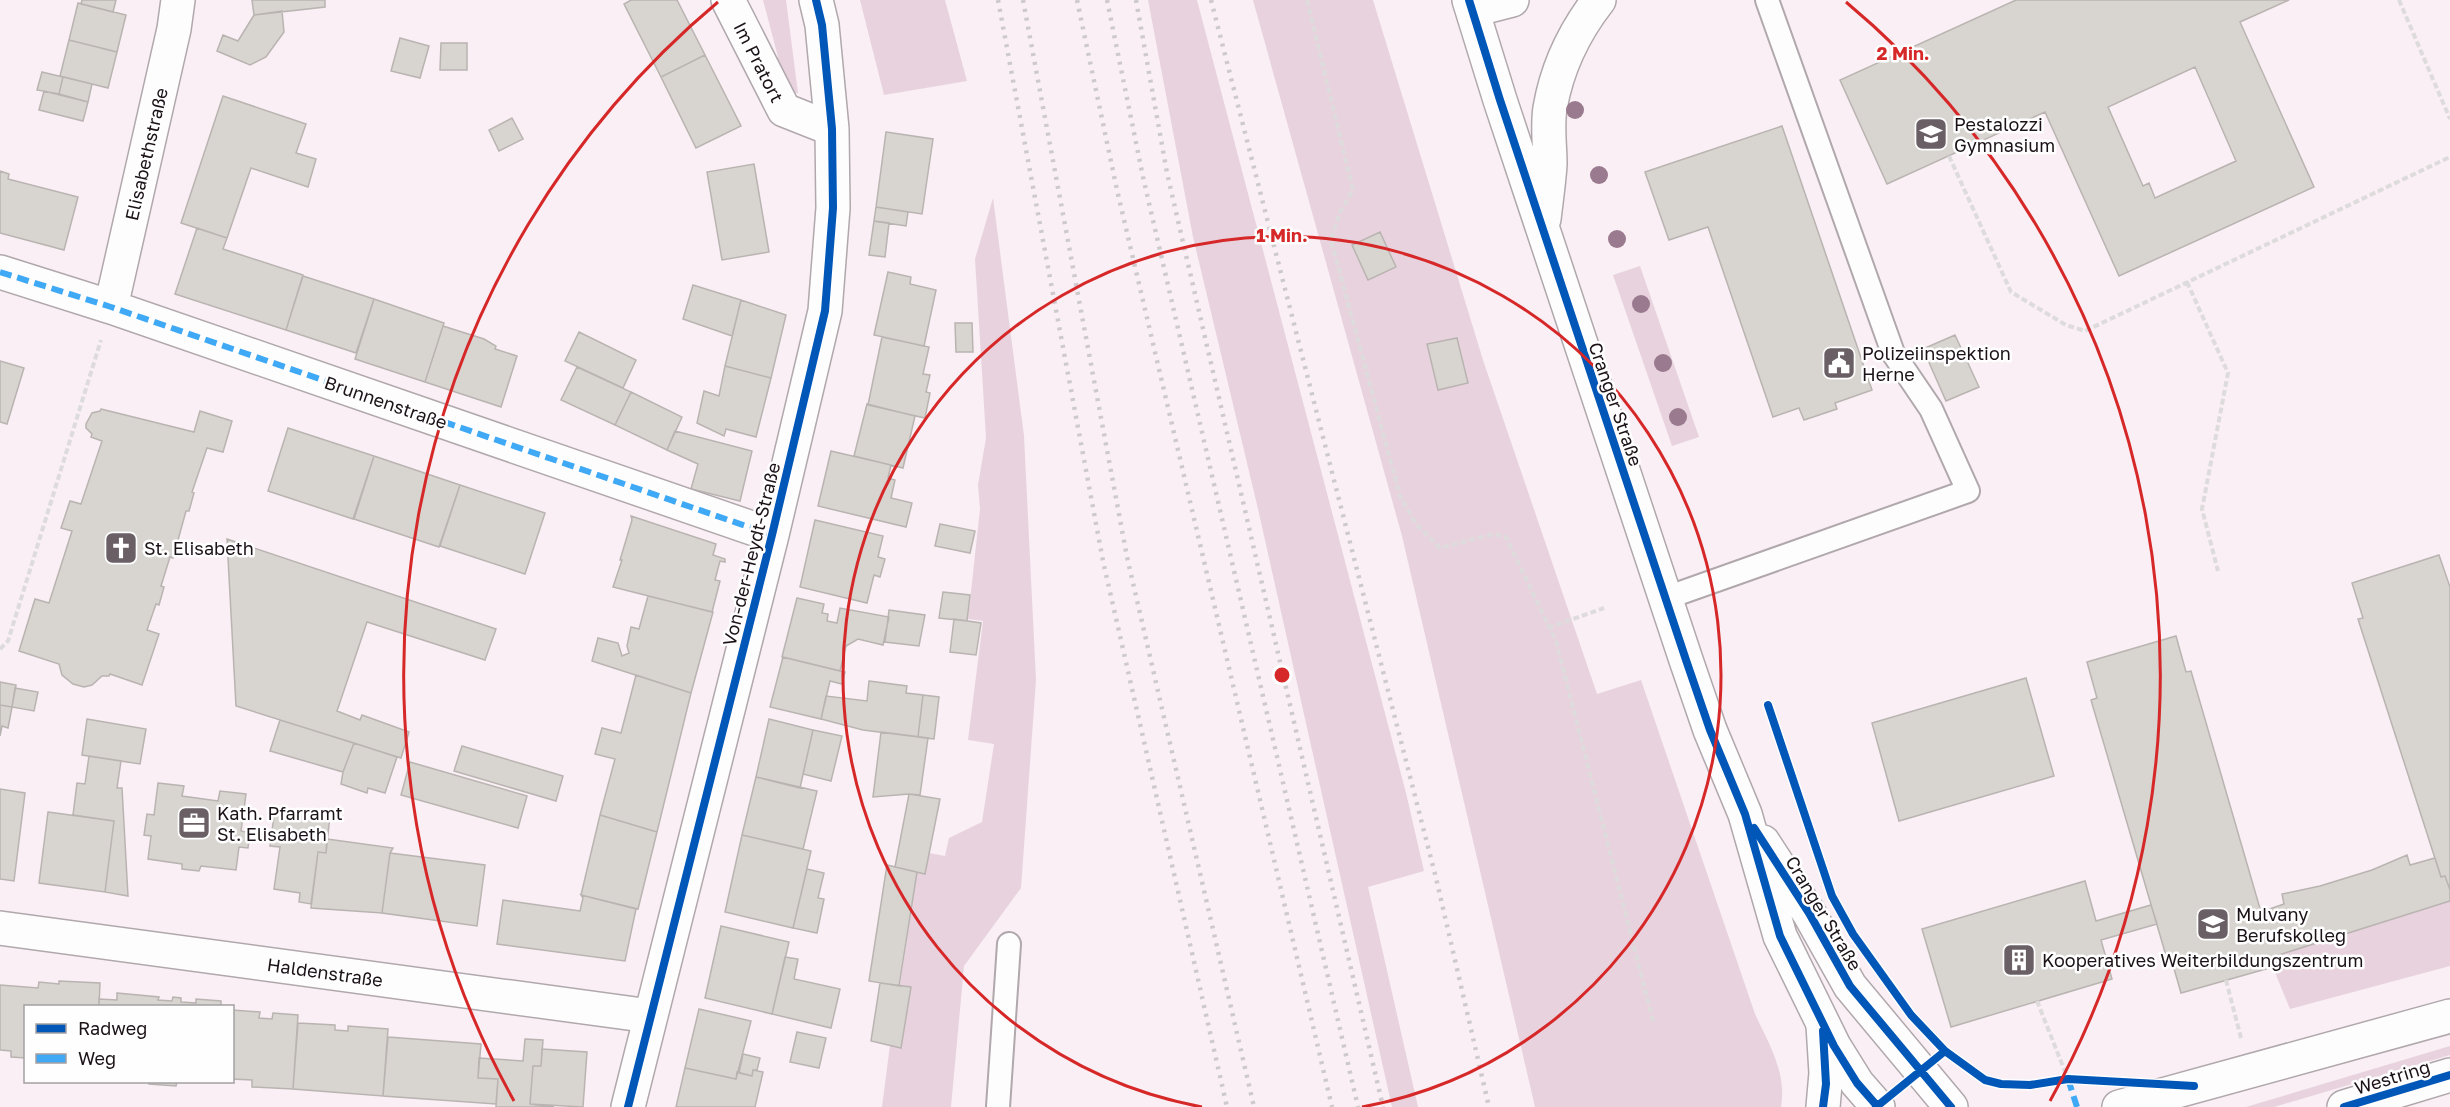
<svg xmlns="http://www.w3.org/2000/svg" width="2450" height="1107" font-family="'Golos Text',sans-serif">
	<rect width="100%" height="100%" fill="#f9eff4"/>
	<!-- green -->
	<path fill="#e8d2de" d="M 763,0 L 786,0 L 798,93 L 791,93 L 774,59 L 778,57 Z
		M 860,0 L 945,0 L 967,81 L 884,95 Z
		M 1148,0 L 1197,0 L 1406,793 L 1424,871 L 1368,887 L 1418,1107 L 1392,1107 L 1258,509 L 1193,237 Z
		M 1253,0 L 1373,0 L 1483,360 L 1597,694 L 1641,680 L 1755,1014 C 1769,1044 1787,1073 1781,1107 L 1535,1107 L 1402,536 Z
		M 993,198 L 1024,436 L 1036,680 L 1021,888 L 964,966 L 951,1107 L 882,1107 L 890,1045 L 911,987 L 900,985 L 917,872 L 925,873 L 929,853 L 945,856 L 949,838 L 982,822 L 994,744 L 968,740 L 983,621 L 968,619 L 980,509 L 978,485 L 986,438 L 975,259 Z
		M 1640,266 L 1699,437 L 1672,446 L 1613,275 Z
		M 2450,901 L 2450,966 L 2290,1009 L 2269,958 Z
		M 2450,1046 L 2450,1055 L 2274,1107 L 2246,1107 Z"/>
	<!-- building -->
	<path fill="#d8d4d0" stroke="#b9b4b1" stroke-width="1.5" fill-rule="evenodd" d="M 82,0 L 116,0 L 113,12 L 81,4 Z
		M 252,0 L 325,0 L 325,7 L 254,15 Z
		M 631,0 L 677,0 L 705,55 L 661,77 L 624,4 Z
		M 2016,0 L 2289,0 L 2240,22 L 2314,187 L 2119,276 L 2045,112 L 1887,184 L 1840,80 ZM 2195,67 L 2236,161 L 2155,198 L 2149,183 L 2143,186 L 2108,107 Z
		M 78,3 L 126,15 L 117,52 L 69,40 Z
		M 282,11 L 284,32 L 266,57 L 250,65 L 217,51 L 223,35 L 238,41 L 254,15 Z
		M 400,38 L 429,46 L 420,78 L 391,71 Z
		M 69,40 L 117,52 L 108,88 L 60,76 Z
		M 441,43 L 467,43 L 467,70 L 440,70 Z
		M 705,55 L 741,126 L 696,148 L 661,77 Z
		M 42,72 L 63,77 L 59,94 L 37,90 Z
		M 63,77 L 92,84 L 88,102 L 59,94 Z
		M 44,91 L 88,102 L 83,121 L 39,110 Z
		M 223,96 L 306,124 L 296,153 L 316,159 L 308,187 L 251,168 L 227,238 L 181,223 Z
		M 512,118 L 523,139 L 499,151 L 489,130 Z
		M 1782,126 L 1872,390 L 1835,403 L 1837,409 L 1804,420 L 1799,408 L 1773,417 L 1708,227 L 1669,240 L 1645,172 Z
		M 886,132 L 933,139 L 922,214 L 876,207 Z
		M 754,164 L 769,252 L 722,260 L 707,172 Z
		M 0,171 L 9,174 L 8,179 L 78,197 L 64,250 L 0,233 Z
		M 876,207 L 908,212 L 906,226 L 874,221 Z
		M 874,221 L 889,223 L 885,257 L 869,255 Z
		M 197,228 L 227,238 L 223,249 L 303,275 L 286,330 L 175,294 Z
		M 1380,232 L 1396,267 L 1368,280 L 1352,245 Z
		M 888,272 L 911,277 L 910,284 L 936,290 L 924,346 L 874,335 Z
		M 303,276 L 374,299 L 356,353 L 286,330 Z
		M 693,285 L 741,300 L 732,336 L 683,319 Z
		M 374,299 L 444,323 L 425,382 L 355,359 Z
		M 741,300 L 786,315 L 771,378 L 725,366 Z
		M 955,323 L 972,323 L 973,352 L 956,352 Z
		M 443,326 L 484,339 L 496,346 L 495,349 L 517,356 L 501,407 L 425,382 Z
		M 579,332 L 636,360 L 623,388 L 565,361 Z
		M 1955,335 L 1979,387 L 1946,401 L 1923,349 Z
		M 882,337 L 929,347 L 923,374 L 930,375 L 926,392 L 930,393 L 925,418 L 868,405 Z
		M 1457,338 L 1468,383 L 1438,390 L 1427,344 Z
		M 0,361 L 24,368 L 7,424 L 0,422 Z
		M 725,366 L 771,378 L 756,437 L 726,429 L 724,436 L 697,423 L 704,391 L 719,396 Z
		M 577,367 L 631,392 L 615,425 L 561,400 Z
		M 631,392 L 682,417 L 667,450 L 615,425 Z
		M 867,404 L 915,416 L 903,468 L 854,456 Z
		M 101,409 L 194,432 L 200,411 L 232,421 L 223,452 L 207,448 L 192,492 L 194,493 L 189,511 L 186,511 L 173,558 L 170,557 L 161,586 L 164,587 L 159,605 L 156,604 L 147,630 L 159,634 L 142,685 L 110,674 L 109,676 L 102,676 L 92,685 L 84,687 L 73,684 L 62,675 L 59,664 L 19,651 L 35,599 L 49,603 L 72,531 L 61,528 L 70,501 L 81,504 L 102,441 L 91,437 L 92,434 L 86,428 L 86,424 L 92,413 L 100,411 Z
		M 288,428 L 374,456 L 353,519 L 268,491 Z
		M 675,431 L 752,451 L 740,501 L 691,489 L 698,464 L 667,450 Z
		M 831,451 L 891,465 L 888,478 L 895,480 L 891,498 L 912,503 L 906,527 L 818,506 Z
		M 374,456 L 460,485 L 439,547 L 354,519 Z
		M 460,485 L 545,513 L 525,574 L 440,546 Z
		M 631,516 L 716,544 L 713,555 L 725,559 L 725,562 L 720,561 L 715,580 L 720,581 L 712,612 L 613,587 L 622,560 L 620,560 L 632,520 Z
		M 815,520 L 883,536 L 878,557 L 885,559 L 880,577 L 874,575 L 867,603 L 800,587 Z
		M 940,524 L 975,531 L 970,553 L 935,546 Z
		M 227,539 L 496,629 L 485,660 L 367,622 L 337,711 L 360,720 L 362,715 L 409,732 L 401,758 L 236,706 Z
		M 2439,555 L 2450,587 L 2450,890 L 2445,876 L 2441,877 L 2358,619 L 2363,618 L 2352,583 Z
		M 943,592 L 970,595 L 967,621 L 939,618 Z
		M 648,596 L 713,612 L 691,693 L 592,661 L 598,638 L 618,643 L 622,656 L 629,653 L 627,646 L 631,627 L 639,629 Z
		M 797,598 L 824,604 L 822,613 L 828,614 L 827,621 L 837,623 L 840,608 L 889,617 L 883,645 L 858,639 L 846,646 L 840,671 L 782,657 Z
		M 889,610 L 925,615 L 919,646 L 885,642 Z
		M 954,619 L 981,623 L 976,655 L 950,652 Z
		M 2176,636 L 2186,672 L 2191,671 L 2261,912 L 2284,904 L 2282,894 L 2320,886 L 2372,870 L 2407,855 L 2410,865 L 2435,858 L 2441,877 L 2445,876 L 2450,890 L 2450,901 L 2269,958 L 2273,967 L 2181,993 L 2171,958 L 2167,959 L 2091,700 L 2097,698 L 2087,662 Z
		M 783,657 L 845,672 L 842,684 L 830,681 L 821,719 L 770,707 Z
		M 636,675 L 691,693 L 657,832 L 600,815 L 615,759 L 595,754 L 602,728 L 621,733 Z
		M 2026,678 L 2054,776 L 1899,821 L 1872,723 Z
		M 869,681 L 907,686 L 906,693 L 923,695 L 918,737 L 863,730 L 821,719 L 826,696 L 867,701 Z
		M 0,682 L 16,685 L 12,707 L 0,705 Z
		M 15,688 L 38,692 L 34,711 L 12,707 Z
		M 923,695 L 939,697 L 934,739 L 918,737 Z
		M 0,705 L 12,707 L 8,728 L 2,726 L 0,736 Z
		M 87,719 L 146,729 L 140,764 L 82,755 Z
		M 769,719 L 813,730 L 800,788 L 756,777 Z
		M 280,720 L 354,743 L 343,772 L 270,751 Z
		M 813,730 L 842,736 L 831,781 L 803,774 Z
		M 881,732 L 928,738 L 920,795 L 909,794 L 873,797 Z
		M 354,743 L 397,757 L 385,793 L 368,788 L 367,793 L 341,784 L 343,772 Z
		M 462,746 L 563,776 L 556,801 L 454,771 Z
		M 89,756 L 121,761 L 117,788 L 122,788 L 128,896 L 105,892 L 114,821 L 73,815 L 77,783 L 85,784 Z
		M 410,762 L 527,796 L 518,828 L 401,795 Z
		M 756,777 L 817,791 L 803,849 L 742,835 Z
		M 158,783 L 184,786 L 182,796 L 218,801 L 220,791 L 246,794 L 241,831 L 250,833 L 248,848 L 239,847 L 236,870 L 201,866 L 199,871 L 182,869 L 182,864 L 148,859 L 151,836 L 144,835 L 147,814 L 154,815 Z
		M 0,789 L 25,793 L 14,881 L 0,879 Z
		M 909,794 L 940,799 L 925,874 L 895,867 Z
		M 275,808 L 330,816 L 326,853 L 318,852 L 311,904 L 299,902 L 300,893 L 274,889 L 280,847 L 270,846 Z
		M 48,812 L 114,821 L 105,892 L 39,883 Z
		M 600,815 L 657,832 L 638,909 L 581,895 Z
		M 742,835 L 811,851 L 793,928 L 725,912 Z
		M 327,839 L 393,848 L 390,853 L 382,913 L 311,908 L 318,852 L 326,853 Z
		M 390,853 L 485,865 L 477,926 L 382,913 Z
		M 887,865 L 917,872 L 899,986 L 869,981 Z
		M 807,869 L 824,873 L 818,898 L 824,899 L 817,933 L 793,928 Z
		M 2085,881 L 2096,921 L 2151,905 L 2157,924 L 2101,940 L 2112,979 L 1951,1027 L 1922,929 Z
		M 581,895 L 636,909 L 625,961 L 497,944 L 503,900 L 580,911 L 583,898 Z
		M 721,926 L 789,942 L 772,1014 L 705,998 Z
		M 785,957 L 798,959 L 794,979 L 840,989 L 831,1028 L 772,1014 Z
		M 59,981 L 100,983 L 99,1006 L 26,1006 L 26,1058 L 11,1057 L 11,1051 L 0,1050 L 0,985 L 38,988 L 39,982 L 59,984 Z
		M 880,983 L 911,987 L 901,1048 L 871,1041 Z
		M 117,993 L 159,997 L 158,1000 L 172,1001 L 173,997 L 181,998 L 181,1002 L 196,1003 L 196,999 L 221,1001 L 221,1006 L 99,1006 L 99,999 L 117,1000 Z
		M 699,1009 L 751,1021 L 736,1079 L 685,1068 Z
		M 232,1010 L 260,1012 L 259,1018 L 272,1019 L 273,1013 L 298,1015 L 293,1089 L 252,1087 L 252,1080 L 232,1079 Z
		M 298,1023 L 335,1025 L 335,1030 L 348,1031 L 348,1026 L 388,1029 L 383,1096 L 293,1089 Z
		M 797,1032 L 826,1038 L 819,1068 L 790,1062 Z
		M 388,1037 L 481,1044 L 478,1078 L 498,1079 L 496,1104 L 383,1096 Z
		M 525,1039 L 543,1040 L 541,1066 L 533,1066 L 530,1104 L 554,1107 L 496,1107 L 498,1079 L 478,1078 L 479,1058 L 523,1061 Z
		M 542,1049 L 587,1052 L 583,1107 L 530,1104 L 533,1066 L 541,1066 Z
		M 743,1054 L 760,1058 L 757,1070 L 753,1070 L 752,1076 L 739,1073 Z
		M 685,1068 L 736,1079 L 737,1072 L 752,1076 L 753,1070 L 763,1072 L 755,1107 L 676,1107 Z
		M 149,1082 L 177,1082 L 176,1086 L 149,1084 Z"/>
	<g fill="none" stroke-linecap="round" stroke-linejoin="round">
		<defs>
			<path id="service" d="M 1666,598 L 1968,491 L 1931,409 L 1893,353 L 1767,0
				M 998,1107 L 1009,944"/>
			<path id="minor" d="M 728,0 L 784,110 L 832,129
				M 1473,10 L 1512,0
				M 0,272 L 111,307 L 772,535
				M 111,307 L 174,29 L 178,0
				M 0,928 L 650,1016
				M 628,1107 L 772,535 L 825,311 L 833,208 L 832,129 L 822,25 L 816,0"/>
			<path id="tertiary" d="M 1469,0 L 1500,100 L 1686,660 L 1710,730 L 1745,814 L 1780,936 L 1834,1046 L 1857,1083 L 1878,1107
				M 1544,219 C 1546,201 1549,182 1550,164 C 1550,146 1547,127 1550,108 C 1557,68 1574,32 1599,0
				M 1763,842 L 1809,913 L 1850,986 L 1951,1107"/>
			<path id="secondary" d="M 1823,1025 L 1826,1073 L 1823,1107
				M 2119,1107 L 2450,1016
				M 2344,1107 L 2450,1075"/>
		</defs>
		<!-- service casing -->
		<use href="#service" stroke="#b0a8ac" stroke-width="26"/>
		<!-- minor casing -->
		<use href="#minor" stroke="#b0a8ac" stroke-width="36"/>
		<!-- tertiary casing -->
		<use href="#tertiary" stroke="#b0a8ac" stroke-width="36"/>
		<!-- secondary casing -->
		<use href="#secondary" stroke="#b0a8ac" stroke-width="36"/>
		<!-- path -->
		<path stroke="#dedbdc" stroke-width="4" stroke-dasharray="6 3" stroke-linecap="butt" d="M 1307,0 L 1353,190 L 1340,212 L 1331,240 L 1400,496 L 1416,524 L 1440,548 L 1494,534 L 1506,537 L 1556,641 L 1653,1021
			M 2399,0 L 2450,119
			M 1949,156 L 2011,292 L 2066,325 L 2085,331 L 2450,157
			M 2187,282 L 2228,373 L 2202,509 L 2218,571
			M 1548,628 L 1604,608
			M 0,649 L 8,641 L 101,340
			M 2226,980 L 2241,1038
			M 2037,1001 L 2068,1079"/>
		<!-- service -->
		<use href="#service" stroke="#fefdfd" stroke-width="22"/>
		<!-- minor -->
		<use href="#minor" stroke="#fefdfd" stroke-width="33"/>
		<!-- tertiary -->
		<use href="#tertiary" stroke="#fefdfd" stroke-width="33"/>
		<!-- secondary -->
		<use href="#secondary" stroke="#fefdfd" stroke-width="33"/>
		<!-- rail -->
		<path stroke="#cecacc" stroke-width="4.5" stroke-dasharray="3 6" stroke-linecap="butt" d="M 998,0 L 1103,561 L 1227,1107
			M 1023,0 L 1127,557 L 1254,1107
			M 1077,0 L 1117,190 L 1332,1107
			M 1107,0 L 1143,177 L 1358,1107
			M 1136,0 L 1167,173 L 1383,1107
			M 1211,0 L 1436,878 L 1489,1107"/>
		<!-- quiet -->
		<path stroke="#3fa9f5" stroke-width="6" stroke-dasharray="12 6" stroke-linecap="butt" d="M 0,272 L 111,307 L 772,535
			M 2068,1079 L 2077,1107"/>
		<defs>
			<path id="cycleway" d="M 1469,0 L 1500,100 L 1686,660 L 1710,730 L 1745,814 L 1780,936 L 1834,1046 L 1857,1083 L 1878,1107
				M 1768,705 L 1832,896 L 1853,934 L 1911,1015 L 1945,1051 L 1985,1080 L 2001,1084 L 2030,1085 L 2068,1079 L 2194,1086
				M 1754,828 L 1809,913 L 1850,986 L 1951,1107
				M 1823,1031 L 1826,1084 L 1823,1107
				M 628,1107 L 772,535 L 825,311 L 833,208 L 832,129 L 822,25 L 816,0
				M 1876,1107 L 1945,1051
				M 2344,1107 L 2450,1075"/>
		</defs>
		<!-- cycleway casing -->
		<use href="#cycleway" stroke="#fefefe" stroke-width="11"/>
		<!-- cycleway -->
		<use href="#cycleway" stroke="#0057b8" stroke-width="8"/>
	</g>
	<!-- trees -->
	<g fill="#9a7a8e">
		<circle cx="1575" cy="110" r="9"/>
		<circle cx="1599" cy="175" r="9"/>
		<circle cx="1617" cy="239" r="9"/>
		<circle cx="1641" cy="304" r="9"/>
		<circle cx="1663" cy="363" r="9"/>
		<circle cx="1678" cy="417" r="9"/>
	</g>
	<!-- distance rings -->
	<g fill="none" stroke="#d62828" stroke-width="3">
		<path d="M1202 1107A439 439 0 1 1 1362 1107"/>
		<path d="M514 1101A878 878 0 0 1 718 2M1846 2A878 878 0 0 1 2050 1101"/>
	</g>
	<!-- icons -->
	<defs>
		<symbol id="school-square" viewBox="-11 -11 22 22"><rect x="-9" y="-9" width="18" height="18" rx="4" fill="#695f64" stroke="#fefefe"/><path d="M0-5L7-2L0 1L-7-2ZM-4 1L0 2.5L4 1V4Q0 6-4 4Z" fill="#fff"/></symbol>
		<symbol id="civic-square" viewBox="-11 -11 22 22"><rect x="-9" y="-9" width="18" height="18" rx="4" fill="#695f64" stroke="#fefefe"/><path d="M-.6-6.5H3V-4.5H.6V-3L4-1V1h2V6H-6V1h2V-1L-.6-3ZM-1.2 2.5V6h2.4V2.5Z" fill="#fff"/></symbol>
		<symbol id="church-square" viewBox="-11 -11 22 22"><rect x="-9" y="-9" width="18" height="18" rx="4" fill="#695f64" stroke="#fefefe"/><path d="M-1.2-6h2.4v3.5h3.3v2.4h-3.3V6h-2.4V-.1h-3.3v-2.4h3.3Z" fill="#fff"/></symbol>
		<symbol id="office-square" viewBox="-11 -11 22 22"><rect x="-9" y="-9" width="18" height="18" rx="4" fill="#695f64" stroke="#fefefe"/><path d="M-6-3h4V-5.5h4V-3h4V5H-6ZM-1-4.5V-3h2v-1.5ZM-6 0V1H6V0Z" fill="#fff"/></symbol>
		<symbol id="building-square" viewBox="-11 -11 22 22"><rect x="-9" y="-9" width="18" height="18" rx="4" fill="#695f64" stroke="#fefefe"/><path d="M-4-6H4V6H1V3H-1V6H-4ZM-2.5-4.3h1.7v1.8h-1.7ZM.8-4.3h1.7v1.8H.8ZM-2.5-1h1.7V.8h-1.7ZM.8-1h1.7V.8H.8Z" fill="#fff"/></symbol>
	</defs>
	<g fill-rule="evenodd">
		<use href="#school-square" x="1912" y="115" width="38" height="38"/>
		<use href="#civic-square" x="1820" y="344" width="38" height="38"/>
		<use href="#church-square" x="102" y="529" width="38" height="38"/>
		<use href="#office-square" x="175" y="804" width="38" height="38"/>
		<use href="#school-square" x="2194" y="905" width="38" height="38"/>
		<use href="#building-square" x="2000" y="941" width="38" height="38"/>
	</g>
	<g text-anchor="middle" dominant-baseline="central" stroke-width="5" stroke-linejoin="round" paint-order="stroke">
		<!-- street labels -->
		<g font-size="18" fill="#1b1217" stroke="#fefefe">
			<text transform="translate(759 62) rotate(63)">Im Pratort</text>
			<text transform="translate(146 154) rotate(-77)">Elisabethstraße</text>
			<text transform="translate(386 402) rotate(19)">Brunnenstraße</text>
			<text transform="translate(1616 404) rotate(71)">Cranger Straße</text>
			<text transform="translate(751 554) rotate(-76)">Von-der-Heydt-Straße</text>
			<text transform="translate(1824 913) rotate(59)">Cranger Straße</text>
			<text transform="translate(325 972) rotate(8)">Haldenstraße</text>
			<text transform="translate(2392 1077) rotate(-17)">Westring</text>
		</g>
		<!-- poi labels -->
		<g font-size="18" fill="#1b1217" stroke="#fefefe" text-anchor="start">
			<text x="1954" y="124">Pestalozzi<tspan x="1954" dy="21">Gymnasium</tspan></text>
			<text x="1862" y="353">Polizeiinspektion<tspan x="1862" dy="21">Herne</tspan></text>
			<text x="144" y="548">St. Elisabeth</text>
			<text x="217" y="813">Kath. Pfarramt<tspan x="217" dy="21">St. Elisabeth</tspan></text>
			<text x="2236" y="914">Mulvany<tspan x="2236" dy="21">Berufskolleg</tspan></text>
			<text x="2042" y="960">Kooperatives Weiterbildungszentrum</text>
		</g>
	</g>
	<circle cx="1282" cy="675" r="9" fill="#d62828" stroke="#fefefe" stroke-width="3"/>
	<g font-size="18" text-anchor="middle" font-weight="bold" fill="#d62828" stroke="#fefefe" stroke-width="5" stroke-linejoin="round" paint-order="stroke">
		<text x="1903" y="60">2 Min.</text>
		<text x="1282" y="242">1 Min.</text>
	</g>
	<!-- legend -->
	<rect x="24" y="1005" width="210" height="78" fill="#fefefe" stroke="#a3a0a2" stroke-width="1.5"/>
	<rect x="36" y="1024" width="30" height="9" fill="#0057b8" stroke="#a3a0a2" stroke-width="1.5"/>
	<text x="78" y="1035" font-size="18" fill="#1b1217">Radweg</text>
	<rect x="36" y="1054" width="30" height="9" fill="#3fa9f5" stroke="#a3a0a2" stroke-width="1.5"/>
	<text x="78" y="1065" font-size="18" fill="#1b1217">Weg</text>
</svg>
